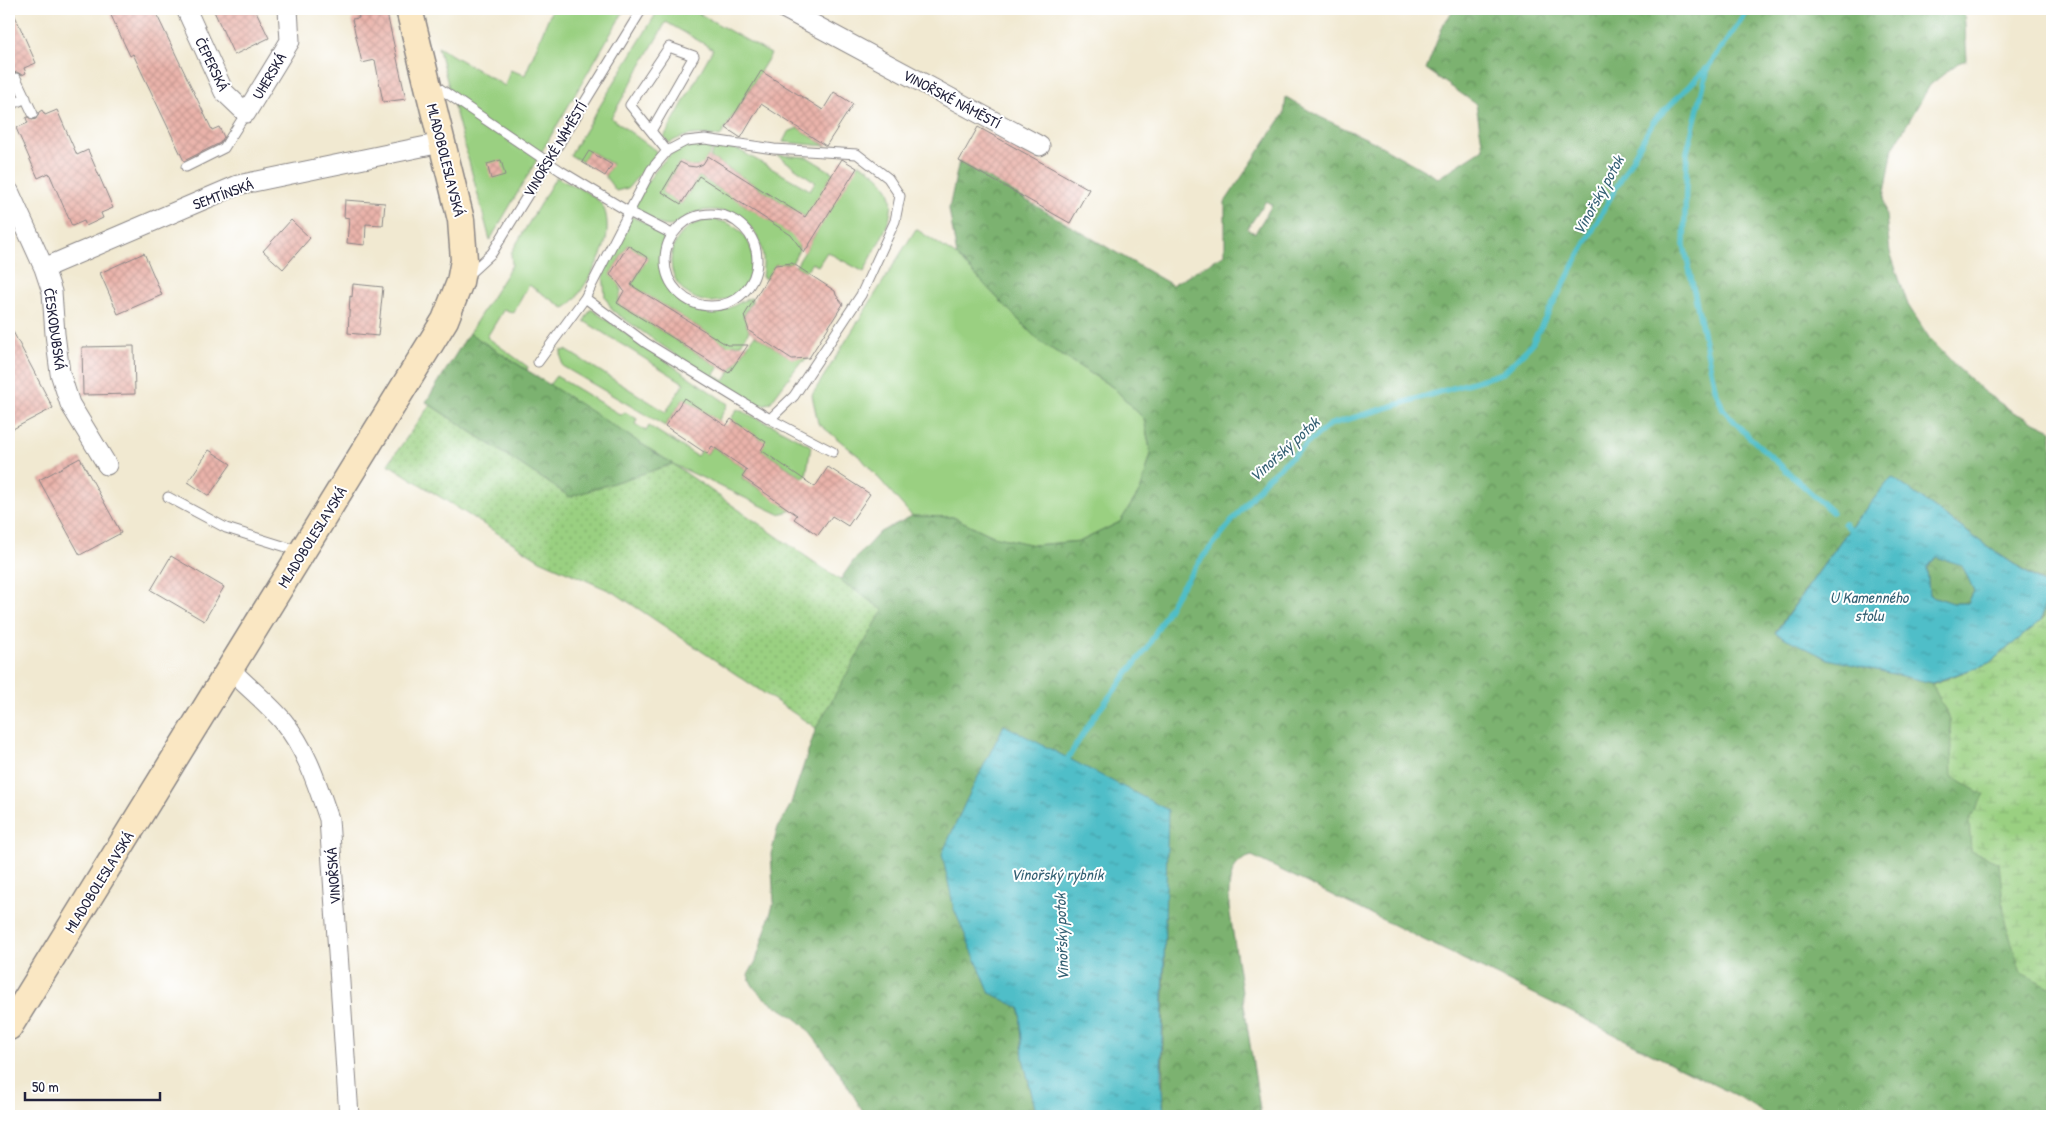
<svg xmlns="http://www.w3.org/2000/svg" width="2061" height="1125" font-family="'Patrick Hand',sans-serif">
	<defs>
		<pattern id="forest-crowns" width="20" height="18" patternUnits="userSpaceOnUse" patternTransform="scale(1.25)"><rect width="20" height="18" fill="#7bb26f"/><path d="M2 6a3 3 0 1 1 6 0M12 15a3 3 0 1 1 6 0" fill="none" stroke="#64905c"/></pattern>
		<pattern id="wetland-marsh" width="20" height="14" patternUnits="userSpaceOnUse" patternTransform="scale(1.25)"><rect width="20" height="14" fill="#9ad081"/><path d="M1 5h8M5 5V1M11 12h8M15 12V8" fill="none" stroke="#84b270"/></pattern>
		<pattern id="garden-dots" width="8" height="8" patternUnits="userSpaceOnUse" patternTransform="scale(1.25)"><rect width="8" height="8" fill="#9ad081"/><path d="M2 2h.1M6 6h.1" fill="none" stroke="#84b270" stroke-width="1.8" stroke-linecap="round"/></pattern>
		<pattern id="water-ripples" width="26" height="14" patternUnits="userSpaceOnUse" patternTransform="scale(1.25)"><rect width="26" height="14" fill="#50bec8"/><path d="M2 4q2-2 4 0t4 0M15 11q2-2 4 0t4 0" fill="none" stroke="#429aa4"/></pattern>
		<pattern id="building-cross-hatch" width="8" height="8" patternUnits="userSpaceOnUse" patternTransform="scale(1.25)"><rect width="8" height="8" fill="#eab3aa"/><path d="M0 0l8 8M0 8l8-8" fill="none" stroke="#c89a93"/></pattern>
	</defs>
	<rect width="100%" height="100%" fill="#fff"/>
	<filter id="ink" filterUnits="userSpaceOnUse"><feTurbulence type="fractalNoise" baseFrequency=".02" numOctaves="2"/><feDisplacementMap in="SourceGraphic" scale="10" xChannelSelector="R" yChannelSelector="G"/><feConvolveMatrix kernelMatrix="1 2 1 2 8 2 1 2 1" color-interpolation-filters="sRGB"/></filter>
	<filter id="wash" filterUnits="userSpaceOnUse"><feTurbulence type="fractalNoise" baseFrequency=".0096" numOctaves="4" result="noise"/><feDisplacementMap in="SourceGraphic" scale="20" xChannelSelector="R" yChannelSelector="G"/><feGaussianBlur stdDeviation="1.12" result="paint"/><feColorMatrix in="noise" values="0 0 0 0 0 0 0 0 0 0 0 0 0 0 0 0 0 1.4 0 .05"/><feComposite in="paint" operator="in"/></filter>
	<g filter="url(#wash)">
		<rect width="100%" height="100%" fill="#f1e9d1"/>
		<!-- grass -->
		<path fill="#9ad081" stroke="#5e795e" d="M 552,9 L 625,9 L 490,240 L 438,47 L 505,86 L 510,70 L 525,75 Z
			M 659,9 L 691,9 L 771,54 L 720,137 C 701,133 687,133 669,143 L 664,137 L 713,49 L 666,22 L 611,118 L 655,150 L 657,154 L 628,188 L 616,191 L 605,176 L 612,164 L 589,151 L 582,162 L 570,155 Z
			M 798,128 L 826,146 L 783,142 L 788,132 Z
			M 707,143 L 715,145 L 702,166 L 690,167 L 680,162 L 662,192 L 681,204 L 699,176 L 798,239 L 799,250 L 792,263 L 783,264 L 781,267 L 776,264 L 766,279 L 762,277 C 763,267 764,259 762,250 C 756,220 723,203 694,213 C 685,216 677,227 667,226 C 656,225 643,214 635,207 C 641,189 662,157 680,148 C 688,144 698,144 707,143 Z
			M 716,146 L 739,150 L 810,190 L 815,182 L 777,155 L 807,157 L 833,173 L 811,209 L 810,220 L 710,157 Z
			M 859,163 C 916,194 885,227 864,272 L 827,252 L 818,266 L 812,263 L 806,271 L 796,266 Z
			M 556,177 C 568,184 596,194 602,205 C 608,214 608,229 606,240 C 604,253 577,305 564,308 L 529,285 L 513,313 L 504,309 L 487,337 L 528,367 L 527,370 L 469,333 L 512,265 L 511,253 Z
			M 630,216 C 638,220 654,225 660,232 C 668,241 660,256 662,266 C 664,292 689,314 715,312 C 732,310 738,301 751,298 L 752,301 L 743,317 L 748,320 L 746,323 L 749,331 L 741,344 L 732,345 L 730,347 L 631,285 L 648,258 L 628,245 L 610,275 C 623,284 623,290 617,303 L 719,367 L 714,374 L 724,381 L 755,335 L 788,356 L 804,355 L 809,358 L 799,364 L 770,403 L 757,406 L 731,394 L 613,311 L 605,297 L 603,272 Z
			M671 261a41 41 0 1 1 82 0a41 41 0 1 1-82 0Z
			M 916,229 L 957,256 L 1039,341 L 1114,388 L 1144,419 L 1151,454 L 1141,489 L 1120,522 L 1081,541 L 1034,545 L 993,536 L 953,517 L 912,516 L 861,458 L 818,423 L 812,395 Z
			M 591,309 L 728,404 L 718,421 L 684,398 L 665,426 L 562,366 L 561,351 L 566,350 L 666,412 L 684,383 L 584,321 Z
			M 556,376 L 621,415 L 625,412 L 637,419 L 635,424 L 646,431 L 649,426 L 697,456 L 702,450 L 707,454 L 712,446 L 747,470 L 742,478 L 793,510 L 779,514 L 673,464 L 549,385 Z
			M 737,409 L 774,426 L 811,446 L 806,476 L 803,478 L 761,450 L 765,442 L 731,419 Z"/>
		<!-- forest -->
		<path fill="url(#forest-crowns)" stroke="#4e6a55" fill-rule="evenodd" d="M 1455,9 L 1964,9 L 1967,60 L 1958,63 L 1930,85 L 1893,148 L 1884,198 L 1890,252 L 1908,305 L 1930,339 L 1958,368 L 1984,392 L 2013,412 L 2052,430 L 2052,1116 L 1770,1116 L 1741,1098 L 1674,1065 L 1567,1010 L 1252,856 C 1227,862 1229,887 1229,907 L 1261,1116 L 1164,1116 C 1160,1052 1166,989 1164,925 L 1020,1008 L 1023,1058 L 1037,1116 L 865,1116 C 850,1087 828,1055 807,1029 C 790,1008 756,1003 748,975 L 756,961 L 774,902 L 771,854 L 778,827 L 790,806 L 816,728 L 883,610 L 840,580 L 854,560 L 880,532 L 912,516 L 953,517 L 993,536 L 1034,545 L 1081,541 L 1120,522 L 1141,489 L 1151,454 L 1144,419 L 1114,388 L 1039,341 L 957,256 L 949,209 L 959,161 L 1172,285 L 1225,254 L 1225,202 L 1284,114 L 1286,97 L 1320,117 L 1374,142 L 1438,178 L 1483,149 L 1476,104 L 1426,69 L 1444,23 ZM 1266,201 L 1272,205 L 1255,233 L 1247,229 ZM 1892,477 L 1988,547 L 2048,586 L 2040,621 L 1989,663 L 1775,632 L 1850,528 Z
			M 469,333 L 673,464 L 570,497 L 426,402 Z
			M 1936,557 L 1962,564 L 1974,591 L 1968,603 L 1953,603 L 1929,595 L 1927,568 Z"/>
		<!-- wetland -->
		<path fill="url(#wetland-marsh)" stroke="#5e795e" d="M 2052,605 L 2052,988 L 2021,973 L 2005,921 L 1999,863 L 1971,851 L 1969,821 L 1984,795 L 1952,777 L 1950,719 L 1932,684 L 1989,663 L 2041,621 Z"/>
		<!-- garden -->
		<path fill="url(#garden-dots)" stroke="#5e795e" d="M 430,405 L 570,497 L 673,464 L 883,610 L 816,728 L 615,593 L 540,560 L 388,464 Z"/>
		<!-- water -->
		<path fill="url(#water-ripples)" stroke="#397082" fill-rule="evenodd" d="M 1892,477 L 1988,547 L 2048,587 L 2041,621 L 1989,663 L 1932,683 L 1828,659 L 1775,633 L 1850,528 ZM 1936,557 L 1962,565 L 1974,591 L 1968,603 L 1953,603 L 1929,595 L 1927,568 Z
			M 1004,725 L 1168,810 L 1161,1077 L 1164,1116 L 1037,1116 L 1023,1058 L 1020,1008 L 990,993 L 954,909 L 942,854 L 966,801 Z"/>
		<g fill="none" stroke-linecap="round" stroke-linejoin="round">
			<!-- stream -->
			<path stroke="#50bec8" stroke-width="5.5" d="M 1708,68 L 1687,152 L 1684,245 L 1715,388 L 1723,409 L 1744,432 L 1832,512
				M 1844,523 L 1855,534
				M 1068,765 L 1068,758 L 1093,718 L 1147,648 L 1176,595 L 1202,558 L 1267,478 L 1329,425 L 1503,373 L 1531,345 L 1604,209 L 1653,122 L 1708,67 L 1749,9"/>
		</g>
		<g id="blocks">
			<!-- building -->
			<path fill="url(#building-cross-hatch)" d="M 9,9 L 12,9 L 36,63 L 24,68 L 26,73 L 22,75 L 17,72 L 13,73 L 9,81 Z
				M 108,9 L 154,9 L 212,130 L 219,127 L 224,137 L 220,143 L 184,161 L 133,54 L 130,56 Z
				M 213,9 L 255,9 L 269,38 L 234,55 Z
				M 357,9 L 386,9 L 406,99 L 383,102 L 375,60 L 362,63 L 352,19 L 359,18 Z
				M 761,71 L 823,110 L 834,92 L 853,104 L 826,146 L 761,104 L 741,138 L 726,128 Z
				M 42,110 L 45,115 L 57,110 L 77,155 L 88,150 L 113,208 L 101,213 L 103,218 L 86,226 L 84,221 L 72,226 L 49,173 L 38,178 L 16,128 L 28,123 L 26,118 L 28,117 L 32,120 L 36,119 L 39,112 Z
				M 978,127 L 1089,189 L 1070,223 L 959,161 Z
				M 589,151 L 612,165 L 605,176 L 582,162 Z
				M 708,156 L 805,217 L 842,159 L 857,168 L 804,253 L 791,235 L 699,176 L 681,204 L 662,192 L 680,162 L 688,166 L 696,167 L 703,164 Z
				M 501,160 L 505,175 L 491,179 L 487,164 Z
				M 345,200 L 385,203 L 383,225 L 366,224 L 365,245 L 347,243 L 349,218 L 344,217 Z
				M 291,220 L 310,238 L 283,269 L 263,251 Z
				M 628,245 L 648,258 L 631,285 L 727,345 L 748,345 L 729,373 L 617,303 L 624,291 L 616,280 L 610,275 Z
				M 144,253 L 162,295 L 118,314 L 100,273 Z
				M 792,263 L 835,291 L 836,295 L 843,304 L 809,358 L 792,359 L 749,331 L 744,316 L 775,265 Z
				M 353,284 L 383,287 L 378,336 L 348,333 L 350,296 L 352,297 Z
				M 9,324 L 53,408 L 9,431 Z
				M 134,346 L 135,394 L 83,395 L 82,347 Z
				M 684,398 L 726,426 L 731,419 L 766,442 L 761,450 L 815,487 L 828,467 L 870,494 L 848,526 L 832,516 L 818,535 L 794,519 L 797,515 L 742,477 L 747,470 L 712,446 L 707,454 L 665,426 Z
				M 209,450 L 231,464 L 209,496 L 188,482 Z
				M 80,458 L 121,533 L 80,555 L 39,480 Z
				M 171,556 L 224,587 L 204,621 L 151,590 Z"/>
		</g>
	</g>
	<g filter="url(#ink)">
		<use href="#blocks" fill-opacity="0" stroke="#8a8686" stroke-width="1"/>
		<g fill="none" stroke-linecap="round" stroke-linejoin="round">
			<defs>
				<path id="service" d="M 16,78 L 33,114
					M 433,84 L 561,171 L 629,212 L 651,170 L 667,151 L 686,141 L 705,139 L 774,149 L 857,154 L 888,178 L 900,196 L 895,221 L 861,295 L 794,396 L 770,419
					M 9,106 L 26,98
					M 651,131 L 694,56 L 669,47 L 630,105 L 667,151
					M 186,167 L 224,148 L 246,113
					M665 260a46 46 0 1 1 92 0a46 46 0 1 1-92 0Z
					M 672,234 L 629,212 L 585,298 L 646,343 L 770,419 L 833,452
					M 467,276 L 492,253 L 642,9
					M 538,362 L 585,298
					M 168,497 L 226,528 L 299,551"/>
				<path id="minor" d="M 186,9 L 224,92 L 246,113 L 290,41 L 288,9
					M 785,9 L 1040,146
					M 9,191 L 44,268 L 52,292 L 55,334 L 60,373 L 70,404 L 107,465
					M 44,268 L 238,185 L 441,143
					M 230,669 C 247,687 267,702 283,721 C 307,750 317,784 329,819 L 349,1116"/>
				<path id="secondary" d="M 9,1027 L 445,320 L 460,282 L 464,260 L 461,220 L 409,9"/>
			</defs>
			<!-- service casing -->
			<use href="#service" stroke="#8a8686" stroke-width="11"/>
			<!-- minor casing -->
			<use href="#minor" stroke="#8a8686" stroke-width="21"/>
			<!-- secondary casing -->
			<use href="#secondary" stroke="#8a8686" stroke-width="29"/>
			<!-- service -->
			<use href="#service" stroke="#fff" stroke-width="9"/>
			<!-- minor -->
			<use href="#minor" stroke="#fff" stroke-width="19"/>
			<!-- secondary -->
			<use href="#secondary" stroke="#fae7c3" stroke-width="26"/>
		</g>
	</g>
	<g text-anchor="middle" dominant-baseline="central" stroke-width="4" stroke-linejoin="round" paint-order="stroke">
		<!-- street labels -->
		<g font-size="15" fill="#22223b" stroke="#fff">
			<text transform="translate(212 64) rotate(64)">ČEPERSKÁ</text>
			<text transform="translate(269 76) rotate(-59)">UHERSKÁ</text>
			<text transform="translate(952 99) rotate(28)">VINOŘSKÉ NÁMĚSTÍ</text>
			<text transform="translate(555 149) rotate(-59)">VINOŘSKÉ NÁMĚSTÍ</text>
			<text transform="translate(446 160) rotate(76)">MLADOBOLESLAVSKÁ</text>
			<text transform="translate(223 194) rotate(-20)">SEMTÍNSKÁ</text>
			<text transform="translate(55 329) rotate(82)">ČESKODUBSKÁ</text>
			<text transform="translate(312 537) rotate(-58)">MLADOBOLESLAVSKÁ</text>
			<text transform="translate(333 876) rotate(-94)">VINOŘSKÁ</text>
			<text transform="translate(99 882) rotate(-58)">MLADOBOLESLAVSKÁ</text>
		</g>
		<!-- water labels -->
		<g font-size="16" font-style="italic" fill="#346073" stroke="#fff">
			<text transform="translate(1598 195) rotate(-61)">Vinořský potok</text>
			<text transform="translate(1284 449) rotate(-42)">Vinořský potok</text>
			<text x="1869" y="597">U Kamenného<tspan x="1869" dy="18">stolu</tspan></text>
			<text x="1057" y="874">Vinořský rybník</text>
			<text transform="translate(1061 937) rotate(-92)">Vinořský potok</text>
		</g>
	</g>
	<!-- margin -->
	<rect width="2061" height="1125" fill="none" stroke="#fff" stroke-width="30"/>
	<!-- scale -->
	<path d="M25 1092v8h135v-8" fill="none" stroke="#22223b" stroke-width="2.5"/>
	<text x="32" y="1092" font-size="15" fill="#22223b" stroke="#ffffff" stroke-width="4" paint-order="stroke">50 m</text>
</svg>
